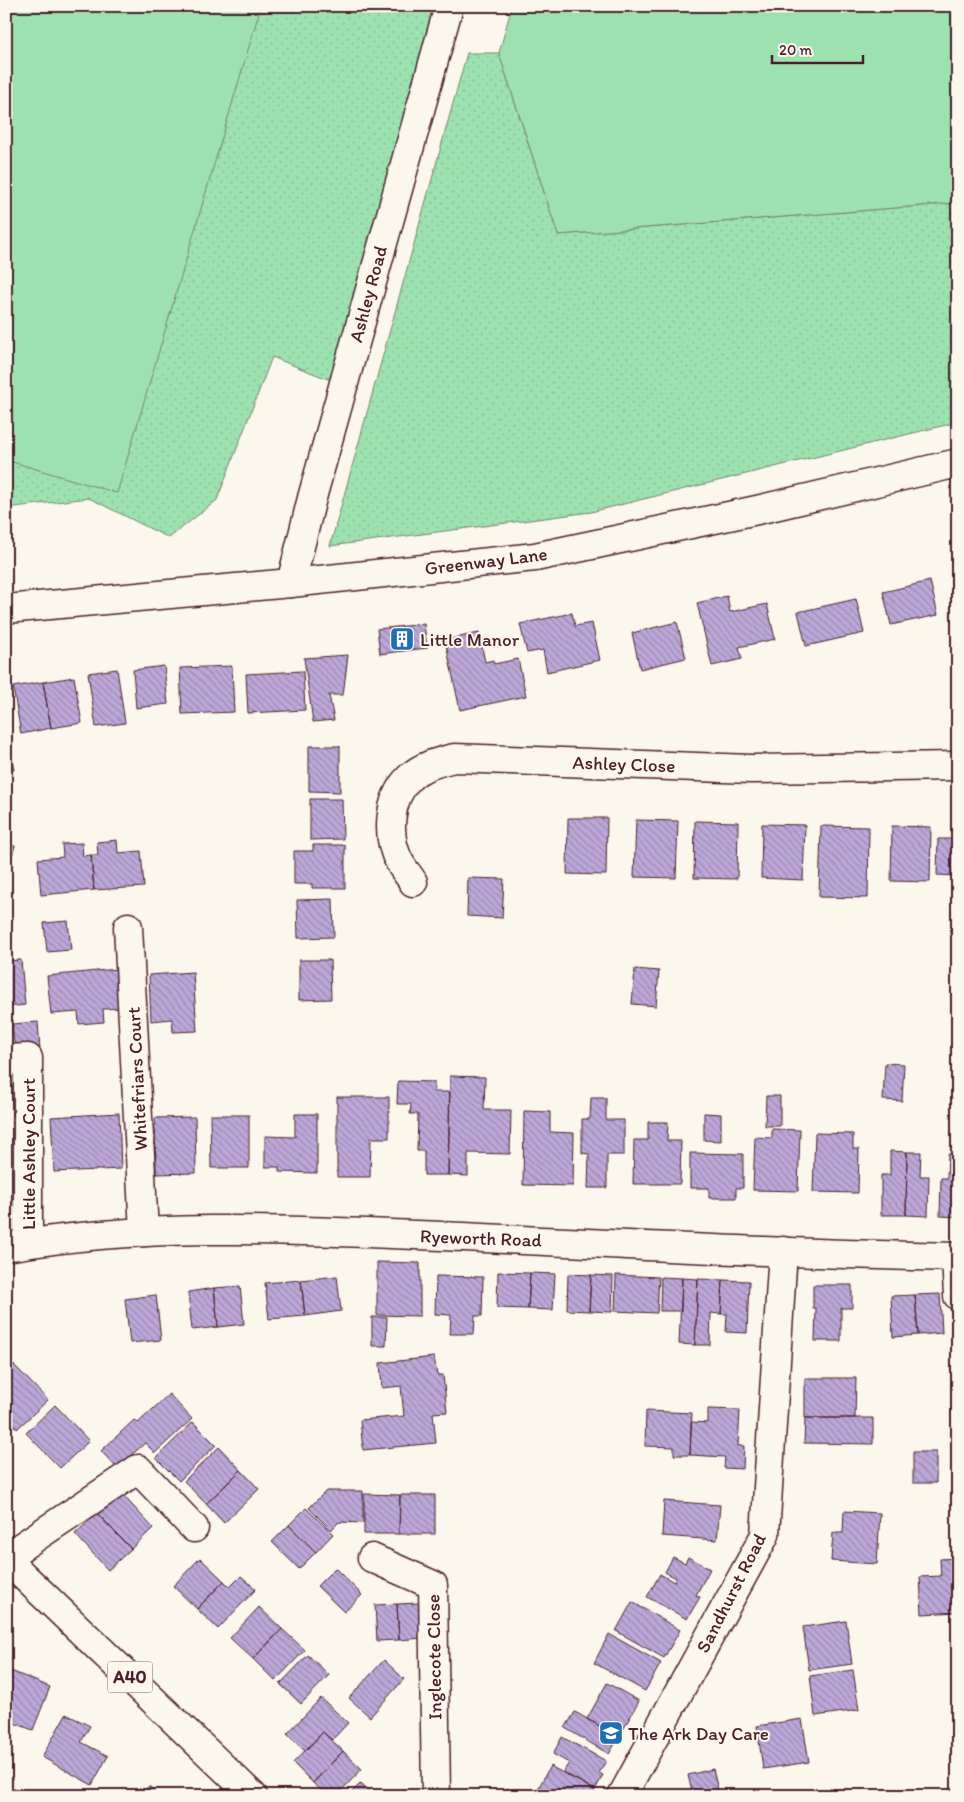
<svg xmlns="http://www.w3.org/2000/svg" width="964" height="1802" font-family="Itim,sans-serif">
	<defs>
		<pattern id="grass-dots" width="8" height="8" patternUnits="userSpaceOnUse" patternTransform="scale(1.25)"><rect width="8" height="8" fill="#9de2ae"/><path d="M2 2h.1M6 6h.1" fill="none" stroke="#89c196" stroke-width="1.8" stroke-linecap="round"/></pattern>
		<pattern id="building-back-hatch" width="6" height="6" patternUnits="userSpaceOnUse" patternTransform="scale(1.25)"><rect width="6" height="6" fill="#bca8d8"/><path d="M-1 5l2 2M0 0l6 6M5-1l2 2" fill="none" stroke="#9b88af"/></pattern>
	</defs>
	<rect width="100%" height="100%" fill="#fbf7ec"/>
	<filter id="ink" filterUnits="userSpaceOnUse"><feTurbulence type="fractalNoise" baseFrequency=".02" numOctaves="2"/><feDisplacementMap in="SourceGraphic" scale="10" xChannelSelector="R" yChannelSelector="G"/><feConvolveMatrix kernelMatrix="1 2 1 2 8 2 1 2 1" color-interpolation-filters="sRGB"/></filter>
	<g filter="url(#ink)">
		<!-- grass -->
		<path fill="url(#grass-dots)" stroke="#74806c" d="M 6,6 L 446,6 L 338,383 L 272,357 L 217,500 L 169,538 L 89,498 L 6,508 Z
			M 467,53 L 499,53 L 558,235 L 958,203 L 958,422 L 591,512 L 330,546 Z"/>
		<!-- garden -->
		<path fill="#9de2ae" stroke="#74806c" d="M 6,6 L 261,6 L 117,493 L 6,460 Z
			M 512,6 L 958,6 L 958,203 L 558,235 L 499,53 Z"/>
		<!-- building -->
		<path fill="url(#building-back-hatch)" stroke="#4a1f2b" d="M 930,581 L 938,615 L 891,625 L 883,592 Z
			M 727,596 L 730,612 L 767,604 L 775,639 L 739,647 L 742,659 L 712,666 L 697,603 Z
			M 856,599 L 864,633 L 806,646 L 798,612 Z
			M 572,613 L 575,626 L 592,623 L 600,660 L 547,672 L 543,650 L 527,653 L 520,624 Z
			M 677,622 L 686,658 L 640,669 L 632,633 Z
			M 424,624 L 427,648 L 380,654 L 377,629 Z
			M 479,633 L 485,662 L 493,660 L 494,664 L 518,659 L 526,696 L 460,710 L 445,640 Z
			M 348,655 L 343,695 L 329,695 L 334,720 L 313,722 L 304,658 Z
			M 164,666 L 168,704 L 136,708 L 133,670 Z
			M 232,666 L 234,712 L 182,714 L 180,668 Z
			M 117,669 L 125,723 L 96,727 L 88,673 Z
			M 303,671 L 305,710 L 248,713 L 246,674 Z
			M 74,677 L 82,723 L 51,728 L 43,682 Z
			M 43,682 L 51,728 L 21,734 L 13,687 Z
			M 6,727 L 14,770 L 6,771 Z
			M 309,746 L 340,746 L 340,792 L 309,791 Z
			M 310,799 L 342,799 L 343,839 L 310,840 Z
			M 568,818 L 607,818 L 606,875 L 567,874 Z
			M 636,820 L 678,821 L 676,878 L 634,877 Z
			M 695,821 L 738,822 L 737,879 L 694,878 Z
			M 762,824 L 805,825 L 803,880 L 761,878 Z
			M 821,826 L 869,827 L 868,898 L 819,897 Z
			M 892,826 L 931,827 L 930,882 L 891,881 Z
			M 938,839 L 958,839 L 958,876 L 937,875 Z
			M 117,840 L 118,853 L 141,851 L 144,887 L 94,890 L 91,855 L 98,855 L 97,842 Z
			M 82,843 L 83,856 L 91,855 L 94,890 L 41,895 L 38,859 L 63,857 L 62,844 Z
			M 6,844 L 15,846 L 6,876 Z
			M 313,845 L 345,845 L 345,888 L 312,888 L 312,884 L 294,884 L 294,851 L 313,851 Z
			M 468,878 L 504,879 L 502,918 L 467,916 Z
			M 333,899 L 334,937 L 298,938 L 297,900 Z
			M 68,921 L 71,950 L 47,952 L 44,923 Z
			M 21,960 L 25,1005 L 6,1007 L 6,961 Z
			M 299,960 L 330,960 L 331,999 L 299,1000 Z
			M 117,969 L 121,1008 L 103,1009 L 104,1022 L 79,1024 L 78,1012 L 51,1014 L 47,976 Z
			M 635,969 L 659,971 L 656,1006 L 632,1004 Z
			M 193,972 L 197,1031 L 173,1032 L 172,1019 L 151,1021 L 149,975 Z
			M 38,1022 L 40,1049 L 15,1051 L 12,1024 Z
			M 885,1063 L 904,1064 L 902,1101 L 883,1100 Z
			M 450,1076 L 485,1077 L 484,1110 L 511,1110 L 510,1154 L 468,1153 L 468,1176 L 448,1175 Z
			M 398,1081 L 434,1082 L 434,1092 L 450,1092 L 448,1175 L 424,1175 L 424,1151 L 417,1151 L 418,1114 L 410,1114 L 411,1104 L 397,1104 Z
			M 766,1096 L 780,1096 L 780,1126 L 765,1126 Z
			M 337,1097 L 389,1097 L 389,1138 L 371,1138 L 370,1177 L 337,1177 Z
			M 591,1098 L 606,1098 L 606,1120 L 624,1120 L 624,1155 L 607,1155 L 607,1188 L 588,1188 L 589,1154 L 582,1153 L 582,1119 L 590,1119 Z
			M 524,1111 L 550,1112 L 550,1132 L 574,1133 L 573,1186 L 523,1185 Z
			M 119,1113 L 121,1169 L 54,1172 L 51,1117 Z
			M 704,1113 L 721,1114 L 721,1141 L 704,1140 Z
			M 295,1114 L 317,1114 L 317,1173 L 279,1172 L 279,1167 L 265,1167 L 265,1136 L 295,1137 Z
			M 210,1115 L 249,1115 L 249,1168 L 211,1168 Z
			M 195,1117 L 196,1173 L 156,1174 L 155,1118 Z
			M 648,1122 L 668,1122 L 667,1141 L 681,1141 L 680,1184 L 633,1184 L 634,1140 L 648,1140 Z
			M 772,1129 L 800,1130 L 798,1191 L 753,1190 L 755,1137 L 772,1138 Z
			M 815,1133 L 853,1134 L 853,1149 L 859,1149 L 858,1193 L 813,1192 Z
			M 890,1151 L 907,1152 L 906,1215 L 881,1215 L 881,1175 L 890,1175 Z
			M 907,1152 L 921,1152 L 920,1176 L 929,1176 L 928,1216 L 906,1215 Z
			M 690,1153 L 743,1154 L 743,1188 L 736,1188 L 736,1198 L 709,1198 L 709,1188 L 690,1188 Z
			M 948,1154 L 958,1154 L 958,1217 L 940,1216 L 941,1178 L 947,1178 Z
			M 377,1262 L 420,1263 L 420,1316 L 377,1315 Z
			M 498,1272 L 530,1273 L 528,1309 L 497,1308 Z
			M 530,1273 L 555,1274 L 553,1310 L 528,1309 Z
			M 568,1274 L 591,1275 L 589,1311 L 567,1310 Z
			M 591,1275 L 613,1276 L 612,1312 L 589,1311 Z
			M 616,1275 L 659,1277 L 657,1313 L 615,1311 Z
			M 337,1276 L 341,1311 L 305,1316 L 301,1280 Z
			M 436,1276 L 483,1277 L 482,1316 L 475,1316 L 474,1334 L 450,1334 L 451,1315 L 435,1314 Z
			M 661,1277 L 682,1278 L 681,1311 L 660,1311 Z
			M 682,1278 L 698,1279 L 695,1345 L 679,1344 Z
			M 698,1279 L 723,1280 L 721,1314 L 711,1313 L 710,1345 L 695,1345 Z
			M 301,1280 L 305,1316 L 269,1319 L 265,1283 Z
			M 723,1280 L 749,1281 L 747,1333 L 726,1332 L 727,1314 L 721,1314 Z
			M 813,1285 L 852,1285 L 852,1308 L 841,1308 L 841,1341 L 815,1341 L 816,1308 L 813,1308 Z
			M 240,1286 L 244,1324 L 218,1327 L 214,1288 Z
			M 214,1288 L 218,1327 L 192,1330 L 188,1292 Z
			M 940,1294 L 942,1333 L 918,1335 L 915,1295 Z
			M 156,1295 L 161,1340 L 130,1343 L 125,1299 Z
			M 915,1295 L 918,1335 L 893,1337 L 891,1296 Z
			M 372,1317 L 387,1317 L 386,1346 L 372,1346 Z
			M 434,1357 L 437,1375 L 443,1375 L 447,1412 L 433,1413 L 436,1443 L 363,1450 L 360,1420 L 404,1416 L 401,1386 L 382,1388 L 380,1363 Z
			M 14,1365 L 48,1400 L 17,1429 L 6,1417 L 6,1372 Z
			M 805,1378 L 856,1378 L 855,1418 L 805,1418 Z
			M 169,1394 L 192,1419 L 155,1453 L 145,1443 L 117,1468 L 101,1451 L 134,1420 L 138,1423 Z
			M 55,1405 L 89,1441 L 60,1468 L 26,1433 Z
			M 708,1409 L 740,1410 L 738,1446 L 744,1446 L 743,1469 L 724,1468 L 725,1457 L 690,1455 L 691,1422 L 708,1423 Z
			M 646,1411 L 692,1413 L 690,1455 L 674,1455 L 674,1447 L 645,1446 Z
			M 805,1418 L 873,1418 L 873,1444 L 804,1443 Z
			M 193,1422 L 216,1445 L 179,1481 L 156,1458 Z
			M 219,1447 L 241,1470 L 206,1504 L 184,1481 Z
			M 913,1452 L 936,1452 L 936,1483 L 913,1483 Z
			M 241,1470 L 259,1489 L 224,1523 L 206,1504 Z
			M 326,1491 L 363,1491 L 363,1523 L 339,1522 L 331,1530 L 309,1508 Z
			M 120,1492 L 153,1528 L 131,1549 L 97,1513 Z
			M 364,1494 L 400,1495 L 399,1534 L 364,1534 Z
			M 400,1495 L 435,1495 L 435,1534 L 399,1534 Z
			M 664,1501 L 720,1505 L 717,1540 L 662,1536 Z
			M 306,1508 L 333,1534 L 316,1552 L 289,1525 Z
			M 844,1511 L 880,1513 L 877,1564 L 831,1561 L 833,1533 L 843,1533 Z
			M 97,1513 L 131,1549 L 108,1570 L 75,1534 Z
			M 289,1525 L 316,1552 L 299,1569 L 272,1542 Z
			M 673,1557 L 685,1563 L 688,1557 L 710,1569 L 696,1595 L 700,1597 L 687,1619 L 647,1597 L 660,1574 L 674,1582 L 676,1578 L 665,1572 Z
			M 200,1558 L 224,1581 L 197,1609 L 173,1586 Z
			M 957,1558 L 958,1612 L 922,1614 L 920,1577 L 941,1576 L 940,1559 Z
			M 335,1568 L 362,1595 L 344,1612 L 317,1586 Z
			M 241,1576 L 256,1589 L 218,1629 L 197,1609 L 224,1581 L 230,1587 Z
			M 632,1602 L 680,1630 L 664,1658 L 616,1631 Z
			M 420,1603 L 422,1638 L 399,1640 L 397,1604 Z
			M 397,1604 L 399,1640 L 377,1641 L 375,1605 Z
			M 259,1607 L 282,1629 L 253,1659 L 230,1638 Z
			M 846,1621 L 852,1664 L 809,1670 L 803,1627 Z
			M 282,1629 L 305,1650 L 275,1681 L 253,1659 Z
			M 609,1634 L 661,1663 L 645,1691 L 594,1663 Z
			M 308,1655 L 329,1675 L 301,1704 L 280,1684 Z
			M 384,1660 L 404,1679 L 370,1717 L 349,1698 Z
			M 6,1669 L 50,1687 L 33,1730 L 6,1720 Z
			M 853,1670 L 859,1710 L 815,1716 L 810,1676 Z
			M 607,1683 L 639,1701 L 619,1737 L 587,1719 Z
			M 321,1698 L 348,1723 L 332,1740 L 323,1732 L 305,1751 L 287,1734 Z
			M 575,1712 L 619,1737 L 609,1754 L 565,1728 Z
			M 66,1714 L 90,1726 L 81,1742 L 108,1756 L 92,1785 L 42,1757 Z
			M 802,1719 L 809,1762 L 763,1769 L 757,1726 Z
			M 323,1732 L 343,1751 L 313,1783 L 293,1763 Z
			M 562,1737 L 606,1761 L 599,1773 L 603,1775 L 595,1790 L 563,1772 L 569,1763 L 553,1754 Z
			M 343,1751 L 362,1769 L 336,1796 L 328,1796 L 313,1783 Z
			M 550,1766 L 595,1790 L 592,1796 L 546,1796 L 537,1791 Z
			M 713,1769 L 719,1795 L 693,1796 L 688,1775 Z
			M 361,1783 L 375,1796 L 348,1796 Z
			M 149,1786 L 159,1796 L 139,1796 Z
			M 507,1788 L 518,1796 L 501,1796 Z"/>
		<g fill="none" stroke-linecap="round" stroke-linejoin="round">
			<defs>
				<path id="minor" d="M 291,583 L 312,498 L 449,6
					M 413,882 C 409,875 403,869 400,863 C 386,838 388,799 409,778 C 421,766 438,762 454,758 L 751,769 L 958,766
					M 128,927 L 144,1232
					M 6,1059 L 28,1058 L 28,1243
					M 956,1257 L 958,1296
					M 6,1557 L 138,1469 L 194,1528
					M 372,1558 L 433,1585 L 436,1796
					M 622,1796 L 765,1535 L 783,1251"/>
				<path id="tertiary" d="M 6,609 L 291,583 L 535,557 L 757,510 L 958,463
					M 6,1247 C 150,1222 296,1230 441,1236 C 613,1244 785,1254 958,1257"/>
				<path id="trunk" d="M 6,1559 L 253,1796"/>
			</defs>
			<!-- minor casing -->
			<use href="#minor" stroke="#4a1f2b" stroke-width="31"/>
			<!-- tertiary casing -->
			<use href="#tertiary" stroke="#4a1f2b" stroke-width="31"/>
			<!-- trunk casing -->
			<use href="#trunk" stroke="#4a1f2b" stroke-width="31"/>
			<!-- minor -->
			<use href="#minor" stroke="#fbf7ec" stroke-width="28"/>
			<!-- tertiary -->
			<use href="#tertiary" stroke="#fbf7ec" stroke-width="28"/>
			<!-- trunk -->
			<use href="#trunk" stroke="#fbf7ec" stroke-width="28"/>
		</g>
	</g>
	<!-- icons -->
	<defs>
		<symbol id="building-square" viewBox="-11 -11 22 22"><rect x="-9" y="-9" width="18" height="18" rx="4" fill="#1f6fb2" stroke="#fbf7ec"/><path d="M-4-6H4V6H1V3H-1V6H-4ZM-2.5-4.3h1.7v1.8h-1.7ZM.8-4.3h1.7v1.8H.8ZM-2.5-1h1.7V.8h-1.7ZM.8-1h1.7V.8H.8Z" fill="#fff"/></symbol>
		<symbol id="school-square" viewBox="-11 -11 22 22"><rect x="-9" y="-9" width="18" height="18" rx="4" fill="#1f6fb2" stroke="#fbf7ec"/><path d="M0-5L7-2L0 1L-7-2ZM-4 1L0 2.5L4 1V4Q0 6-4 4Z" fill="#fff"/></symbol>
	</defs>
	<g fill-rule="evenodd">
		<use href="#building-square" x="388" y="625" width="28" height="28"/>
		<use href="#school-square" x="597" y="1719" width="28" height="28"/>
	</g>
	<g text-anchor="middle" dominant-baseline="central" stroke-width="4" stroke-linejoin="round" paint-order="stroke">
		<!-- shield labels -->
		<rect fill="#fbf7ec" stroke="#7f6065" stroke-width="1" x="107.5" y="1661.5" width="45" height="31" rx="4"/>
		<g font-size="18" font-weight="bold" fill="#4a1f2b">
			<text x="130" y="1677">A40</text>
		</g>
		<!-- street labels -->
		<g font-size="19" fill="#4a1f2b" stroke="#fbf7ec">
			<text transform="translate(368 294) rotate(-75)">Ashley Road</text>
			<text transform="translate(486 561) rotate(-7)">Greenway Lane</text>
			<text transform="translate(624 764) rotate(2)">Ashley Close</text>
			<text transform="translate(137 1079) rotate(-93)">Whitefriars Court</text>
			<text transform="translate(28 1154) rotate(-90)">Little Ashley Court</text>
			<text transform="translate(481 1238) rotate(2)">Ryeworth Road</text>
			<text transform="translate(731 1593) rotate(-63)">Sandhurst Road</text>
			<text transform="translate(434 1657) rotate(-91)">Inglecote Close</text>
		</g>
		<!-- poi labels -->
		<g font-size="19" fill="#4a1f2b" stroke="#fbf7ec" text-anchor="start">
			<text x="420" y="639">Little Manor</text>
			<text x="628" y="1733">The Ark Day Care</text>
		</g>
	</g>
	<!-- margin -->
	<rect width="964" height="1802" fill="none" stroke="#fbf7ec" stroke-width="25"/>
	<rect x="12" y="12" width="939" height="1777" fill="none" stroke="#4a1f2b" stroke-width="2" filter="url(#ink)"/>
	<!-- scale -->
	<path d="M772 55v8h91v-8" fill="none" stroke="#4a1f2b" stroke-width="2.5"/>
	<text x="779" y="55" font-size="15" fill="#4a1f2b" stroke="#fbf7ec" stroke-width="4" paint-order="stroke">20 m</text>
</svg>
